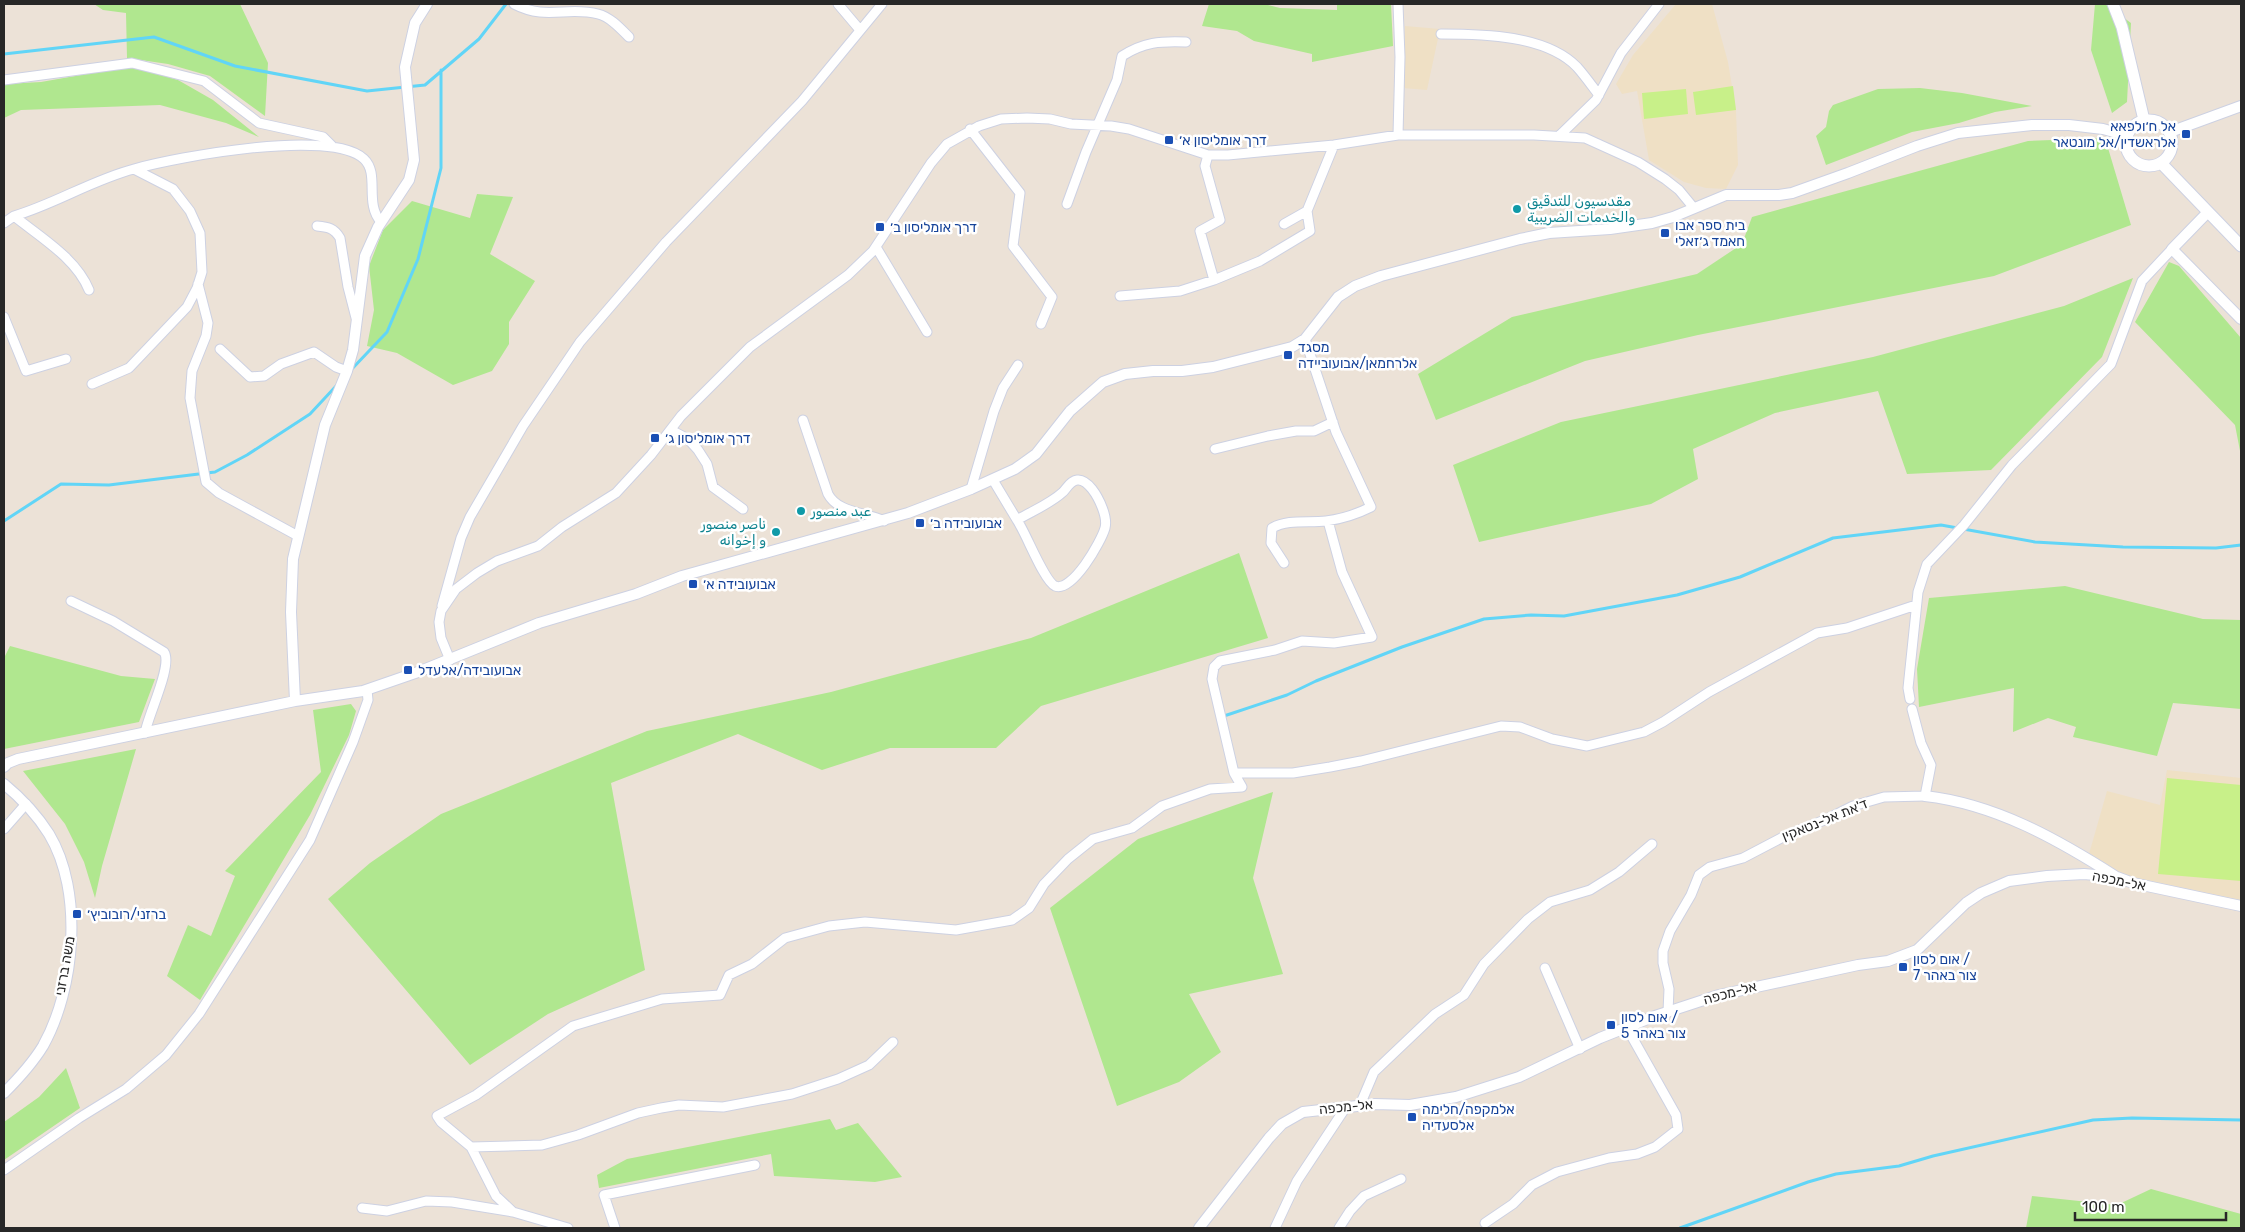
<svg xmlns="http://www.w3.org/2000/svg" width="2245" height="1232" font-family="Rubik,'Noto Sans Arabic',Heebo,sans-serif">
	<rect width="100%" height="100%" fill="#ece2d7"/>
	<!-- education -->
	<path fill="#efe0c5" d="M 1676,4 L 1712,4 L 1728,62 L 1736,111 L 1738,165 L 1726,189 L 1706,188 L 1684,182 L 1649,160 L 1637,91 L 1622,94 L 1616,84 L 1633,55 Z
		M 1405,26 L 1440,29 L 1427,90 L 1403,88 Z
		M 2167,770 L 2241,778 L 2241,900 L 2118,874 L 2089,854 L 2107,791 L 2160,805 Z"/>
	<!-- green -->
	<path fill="#b0e78f" d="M 94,4 L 240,4 L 268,63 L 265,116 L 210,76 L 168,64 L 127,58 L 126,13 L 103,10 Z
		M 1209,4 L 1264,4 L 1280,8 L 1337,10 L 1337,4 L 1391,4 L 1393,46 L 1312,62 L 1312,54 L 1254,41 L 1237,31 L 1202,26 Z
		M 2095,4 L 2105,4 L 2131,23 L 2127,102 L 2112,113 L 2091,50 Z
		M 132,66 L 178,80 L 213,100 L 259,137 L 226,123 L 160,105 L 21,110 L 4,118 L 4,84 L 41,82 Z
		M 1920,88 L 1962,93 L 2032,106 L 1995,112 L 1959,123 L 1912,132 L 1826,165 L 1816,136 L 1826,127 L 1829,111 L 1833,105 L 1878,89 Z
		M 2105,138 L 2131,225 L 1994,276 L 1698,335 L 1585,361 L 1436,420 L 1418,374 L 1512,317 L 1697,274 L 1742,244 L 1752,217 L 2028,141 Z
		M 477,194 L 513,197 L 490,254 L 535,281 L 509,322 L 509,344 L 492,371 L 453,385 L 397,353 L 367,346 L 374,310 L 369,266 L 383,230 L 412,201 L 470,218 Z
		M 2169,262 L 2179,266 L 2241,338 L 2241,456 L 2235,425 L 2135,322 Z
		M 2133,278 L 2102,357 L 1991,470 L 1907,474 L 1878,391 L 1775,413 L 1693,449 L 1698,479 L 1651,504 L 1479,542 L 1453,465 L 1561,422 L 1873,357 L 2064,306 Z
		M 1239,553 L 1268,638 L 1041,706 L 996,748 L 890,748 L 822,770 L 738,734 L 611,783 L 645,970 L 548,1014 L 470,1065 L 328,899 L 370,863 L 441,814 L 647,731 L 831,692 L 1031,638 Z
		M 2065,586 L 2203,619 L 2241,620 L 2241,709 L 2173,703 L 2157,756 L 2073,737 L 2076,727 L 2048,718 L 2013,732 L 2014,688 L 1919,707 L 1917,669 L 1929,598 Z
		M 10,646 L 121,676 L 155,679 L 139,722 L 4,749 L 4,658 Z
		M 351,704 L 356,711 L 349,735 L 310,815 L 200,1000 L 167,976 L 188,925 L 211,936 L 235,876 L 225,871 L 321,772 L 313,710 Z
		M 136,749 L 102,866 L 95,898 L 84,862 L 65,824 L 23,771 Z
		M 1273,792 L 1253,878 L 1283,974 L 1189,994 L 1221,1052 L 1179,1082 L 1117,1106 L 1050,908 L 1138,839 Z
		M 66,1068 L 80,1108 L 4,1160 L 4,1122 L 39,1097 Z
		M 830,1119 L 836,1130 L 858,1123 L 902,1177 L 875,1182 L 774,1176 L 771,1154 L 599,1188 L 597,1175 L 627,1159 Z
		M 2151,1189 L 2241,1214 L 2241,1228 L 2026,1228 L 2032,1196 L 2117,1205 Z"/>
	<!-- pitch -->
	<path fill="#c8f089" d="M 1733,86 L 1736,110 L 1696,115 L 1693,92 Z
		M 1686,89 L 1688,114 L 1644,119 L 1642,93 Z
		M 2167,778 L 2241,785 L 2241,881 L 2158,874 Z"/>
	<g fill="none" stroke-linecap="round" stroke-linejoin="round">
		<!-- stream -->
		<path stroke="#61d5f7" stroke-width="3" d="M 4,54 L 154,37 L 235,66 L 367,91 L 425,85 L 479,39 L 506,4
			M 350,371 L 387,332 L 418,259 L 441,168 L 441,70
			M 4,521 L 61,484 L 109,485 L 215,472 L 247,455 L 310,414 L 337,385
			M 1224,716 L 1287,695 L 1316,681 L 1402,647 L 1484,619 L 1531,615 L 1564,616 L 1677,595 L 1740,577 L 1833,538 L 1941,525 L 2035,542 L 2123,547 L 2216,548 L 2241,545
			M 1680,1228 L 1808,1182 L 1836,1174 L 1899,1166 L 1933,1156 L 2093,1120 L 2132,1118 L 2241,1120"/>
		<defs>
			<path id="minor" d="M 514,4 C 547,21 566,6 598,14 C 610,17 620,28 629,37
				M 838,4 L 860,30
				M 1441,34 C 1483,34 1546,35 1577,67 C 1585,76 1592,86 1599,95
				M 4,80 L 132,63 L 204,81 L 259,123 L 323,137 L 332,146
				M 970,129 L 1020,193 L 1013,246 L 1052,297 L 1041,324
				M 1398,135 L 1400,57 L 1398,4
				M 1559,136 L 1596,100 L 1621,53 L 1659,4
				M 1208,155 L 1205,166 L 1220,220 L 1200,231 L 1214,280
				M 1067,204 L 1086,152 L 1117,80 L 1122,56 C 1144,42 1160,41 1186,42
				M 14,216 C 40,237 76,258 89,290
				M 4,223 L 14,216 C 55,204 92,180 134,169 C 177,157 331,128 364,159 C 380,174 364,203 381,222
				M 1284,224 L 1307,211 L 1334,145
				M 317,226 C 328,227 334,228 340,238 L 348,287 L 356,318
				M 876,247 L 927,332
				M 198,284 L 208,323 L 206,336 L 192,371 L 190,398 L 206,482 L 219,493 L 298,536
				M 1120,296 L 1180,291 L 1214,280 L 1260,261 L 1310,231 L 1307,211
				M 4,317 L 26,371 L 66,359
				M 220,349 L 250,377 L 264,376 L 281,364 L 314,352 L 336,367 L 347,371
				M 92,384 L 129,368 L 187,307 L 197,288 L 202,272 L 200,233 L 190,211 L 173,189 L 134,169
				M 803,420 L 828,494 C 838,513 866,512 884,521
				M 671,430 L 688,439 L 698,450 L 707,464 L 713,487 L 743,509
				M 1215,449 L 1268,436 L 1296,431 L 1314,431 L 1333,422
				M 993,480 L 1017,520 C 1032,511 1050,504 1063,492 C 1067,488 1070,481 1077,480 C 1083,479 1088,484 1092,489 C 1099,498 1108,517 1105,528 C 1101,542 1072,593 1055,586 C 1044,581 1026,533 1017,520
				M 971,489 L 994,411 L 1003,388 L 1018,365
				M 1328,521 L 1342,572 L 1372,637 L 1334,643 L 1302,641 L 1275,650 L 1220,661 L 1214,667 L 1212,679 L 1234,773 L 1293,773 L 1330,767 L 1361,761 L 1501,726 L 1520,727 L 1552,739 L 1587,746 L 1644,732 L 1663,722 L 1709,692 L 1817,633 L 1847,628 L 1916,605
				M 1284,563 L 1271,543 L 1272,528 C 1288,519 1308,523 1326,521 C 1342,519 1357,514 1371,507 L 1336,432 L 1305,339
				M 71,601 L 113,621 L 164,652 C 173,665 148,715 145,733
				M 442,606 L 461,538 L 470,517 L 523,426 L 580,342 L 666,242 L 802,101 L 882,4
				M 450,660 L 441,638 L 439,622 L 441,611 L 456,589 L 477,573 L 497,561 L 538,546 L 562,527 L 616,493 L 651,455 L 681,416 L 750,347 L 848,275 L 873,251 L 931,163 L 947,144 L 979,126 L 1001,119 L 1027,118 L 1050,119 L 1071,124 L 1111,126 L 1129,129 L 1208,155 L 1228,155 L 1334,145 L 1398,135 L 1534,135 L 1585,138 L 1638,162 L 1665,179 L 1679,190 L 1693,207
				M 1910,699 L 1908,688 L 1918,592 L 1927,564 L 1964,525 L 2012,465 L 2111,364 L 2142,281 L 2172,249
				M 4,829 L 26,804
				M 1545,968 L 1580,1049
				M 1668,1012 L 1669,989 L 1663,963 L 1663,951 L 1670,931 L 1691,895 L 1699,875 L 1710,867 L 1743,858 L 1785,836 L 1827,819 L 1853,806 L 1884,797 L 1925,796 L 1931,765 L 1921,743 L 1912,709
				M 893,1042 L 869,1065 L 838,1079 L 792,1094 L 723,1107 L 679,1105 L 661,1108 L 638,1113 L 578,1135 L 542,1145 L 471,1147 L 441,1122 L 437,1116 L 476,1095 L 573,1026 L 662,999 L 720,995 L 729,975 L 752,964 L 785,938 L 829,926 L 865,922 L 956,930 L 1012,920 L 1029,908 L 1044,884 L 1068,859 L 1093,839 L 1132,828 L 1162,806 L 1210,789 L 1242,787 L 1234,773
				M 1360,1105 L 1374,1072 L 1435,1014 L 1464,995 L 1484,964 L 1528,919 L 1550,902 L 1590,890 L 1619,872 L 1652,844
				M 471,1147 L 496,1196 L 513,1212 L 568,1228
				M 4,1170 L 79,1118 L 126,1089 L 166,1055 L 199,1014 L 310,840 L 353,742 L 368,700 L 367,690
				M 362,1208 L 387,1211 L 426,1201 L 452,1202 L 513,1212
				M 1485,1223 L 1513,1204 L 1532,1185 L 1557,1172 L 1609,1158 L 1637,1154 L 1655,1147 L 1678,1129 L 1676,1115 L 1627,1028
				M 615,1228 L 604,1195 L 755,1165
				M 1275,1228 L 1297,1181 L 1346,1107
				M 1339,1228 L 1350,1211 L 1364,1196 L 1401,1179"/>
			<path id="tertiary" d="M 2170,132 L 2241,106
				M 2208,212 L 2172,249 L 2241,319
				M 295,701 L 291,612 L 293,559 L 325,425 L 347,371 L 353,350 L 365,256 L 378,227 L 409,180 L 414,160 L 405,67 L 415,23 L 427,4
				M 4,767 L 8,763 L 18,759 L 295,701 L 363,691 L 418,672 L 539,623 L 636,594 L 682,576 L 908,513 L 971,489 L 1015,469 L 1036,454 L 1070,411 L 1103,382 L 1125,374 L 1153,371 L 1182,371 L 1213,367 L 1292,347 L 1305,339 L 1338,297 L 1355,286 L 1381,276 L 1520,239 L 1549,233 L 1610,229 L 1652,223 L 1673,217 L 1726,195 L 1779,195 L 1792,193 L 1848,173 L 1917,146 L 1958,133 L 2032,125 L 2069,125 L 2103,129 L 2128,136
				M 4,784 C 21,798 37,815 49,834 C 84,892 75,989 43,1046 C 32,1064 18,1079 4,1093
				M 1925,796 C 1995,804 2057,839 2115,876
				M 1199,1228 L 1269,1138 L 1282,1124 L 1303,1112 L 1375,1104 L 1410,1105 L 1456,1097 L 1519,1077 L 1600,1038 L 1655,1016 L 1719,995 L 1858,965 L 1888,961 L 1917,950 L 1966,903 L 1981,893 L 2009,881 L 2047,876 L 2084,874 L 2117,877 L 2133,883 L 2241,906"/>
			<path id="secondary" d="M 2113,4 L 2122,27 L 2144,120
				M2126 143a23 23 0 1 1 46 0a23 23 0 1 1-46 0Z
				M 2161,163 L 2241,246"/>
		</defs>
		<!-- minor casing -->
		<use href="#minor" stroke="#cdd1e2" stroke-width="11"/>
		<!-- tertiary casing -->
		<use href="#tertiary" stroke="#cdd1e2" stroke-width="12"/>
		<!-- secondary casing -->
		<use href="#secondary" stroke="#cdd1e2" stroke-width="13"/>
		<!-- minor -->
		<use href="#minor" stroke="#fff" stroke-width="9"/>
		<!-- tertiary -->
		<use href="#tertiary" stroke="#fff" stroke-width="10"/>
		<!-- secondary -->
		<use href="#secondary" stroke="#fff" stroke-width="11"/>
	</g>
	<!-- markers -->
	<g fill="#1a4fb4" stroke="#fff" stroke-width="2">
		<rect x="2181" y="129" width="10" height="10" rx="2.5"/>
		<rect x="1164" y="135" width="10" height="10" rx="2.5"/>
		<rect x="875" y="222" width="10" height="10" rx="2.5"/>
		<rect x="1660" y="228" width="10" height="10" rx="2.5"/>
		<rect x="1283" y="350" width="10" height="10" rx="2.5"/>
		<rect x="650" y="433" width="10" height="10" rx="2.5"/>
		<rect x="915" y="518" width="10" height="10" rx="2.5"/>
		<rect x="688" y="579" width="10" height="10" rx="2.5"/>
		<rect x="403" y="665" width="10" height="10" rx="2.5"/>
		<rect x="72" y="909" width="10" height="10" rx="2.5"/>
		<rect x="1898" y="962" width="10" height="10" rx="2.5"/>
		<rect x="1606" y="1020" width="10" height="10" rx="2.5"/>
		<rect x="1407" y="1112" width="10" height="10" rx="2.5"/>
	</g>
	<g fill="#0f9aa8" stroke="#fff" stroke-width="2">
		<circle cx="1517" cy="209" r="5"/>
		<circle cx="801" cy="511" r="5"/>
		<circle cx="776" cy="532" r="5"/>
	</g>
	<g text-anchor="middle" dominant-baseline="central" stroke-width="5" stroke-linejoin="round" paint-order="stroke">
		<!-- transit labels -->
		<g font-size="14" fill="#164399" stroke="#fff" text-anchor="start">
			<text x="2176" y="126" text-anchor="end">אל ח׳ולפאא<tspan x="2176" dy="16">אלראשדין/אל מונטאר</tspan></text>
			<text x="1179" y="140">דרך אומליסון א׳</text>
			<text x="1675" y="225">בית ספר אבו<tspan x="1675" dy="16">חאמד ג׳זאלי</tspan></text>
			<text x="890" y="227">דרך אומליסון ב׳</text>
			<text x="1298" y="347">מסגד<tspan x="1298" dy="16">אלרחמאן/אבועוביידה</tspan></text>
			<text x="665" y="438">דרך אומליסון ג׳</text>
			<text x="930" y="523">אבועובידה ב׳</text>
			<text x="703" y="584">אבועובידה א׳</text>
			<text x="418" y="670">אבועובידה/אלעדל</text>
			<text x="87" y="914">ברזני/רובוביץ׳</text>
			<text x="1913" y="959">אום לסון /<tspan x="1913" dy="16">צור באהר 7</tspan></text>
			<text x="1621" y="1017">אום לסון /<tspan x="1621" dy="16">צור באהר 5</tspan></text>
			<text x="1422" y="1109">אלמקפה/חלימה<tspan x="1422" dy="16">אלסעדיה</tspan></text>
		</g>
		<!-- culture labels -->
		<g font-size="14" fill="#0d838f" stroke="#fff" text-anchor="start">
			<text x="1527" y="201">مقدسيون للتدقيق<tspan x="1527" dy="16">والخدمات الضريبية</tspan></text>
			<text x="811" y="511">عبد منصور</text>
			<text x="766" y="524" text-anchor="end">ناصر منصور<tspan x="766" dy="16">و إخوانه</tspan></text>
		</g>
		<!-- street labels -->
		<g font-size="14" fill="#272727" stroke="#fff">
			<text transform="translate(1825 820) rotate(-22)">ד'את אל-נטאקין</text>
			<text transform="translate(2119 881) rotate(11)">אל-מכפה</text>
			<text transform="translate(65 966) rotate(-80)">משה ברזני</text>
			<text transform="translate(1730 993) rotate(-15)">אל-מכפה</text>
			<text transform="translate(1346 1107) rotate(-6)">אל-מכפה</text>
		</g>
	</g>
	<!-- border -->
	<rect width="2245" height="1232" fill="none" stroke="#272727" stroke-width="10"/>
	<!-- scale -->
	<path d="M2075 1212v8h151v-8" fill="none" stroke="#272727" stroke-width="2.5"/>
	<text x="2082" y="1212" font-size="15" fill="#272727" stroke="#ffffff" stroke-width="4" paint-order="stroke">100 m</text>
</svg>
